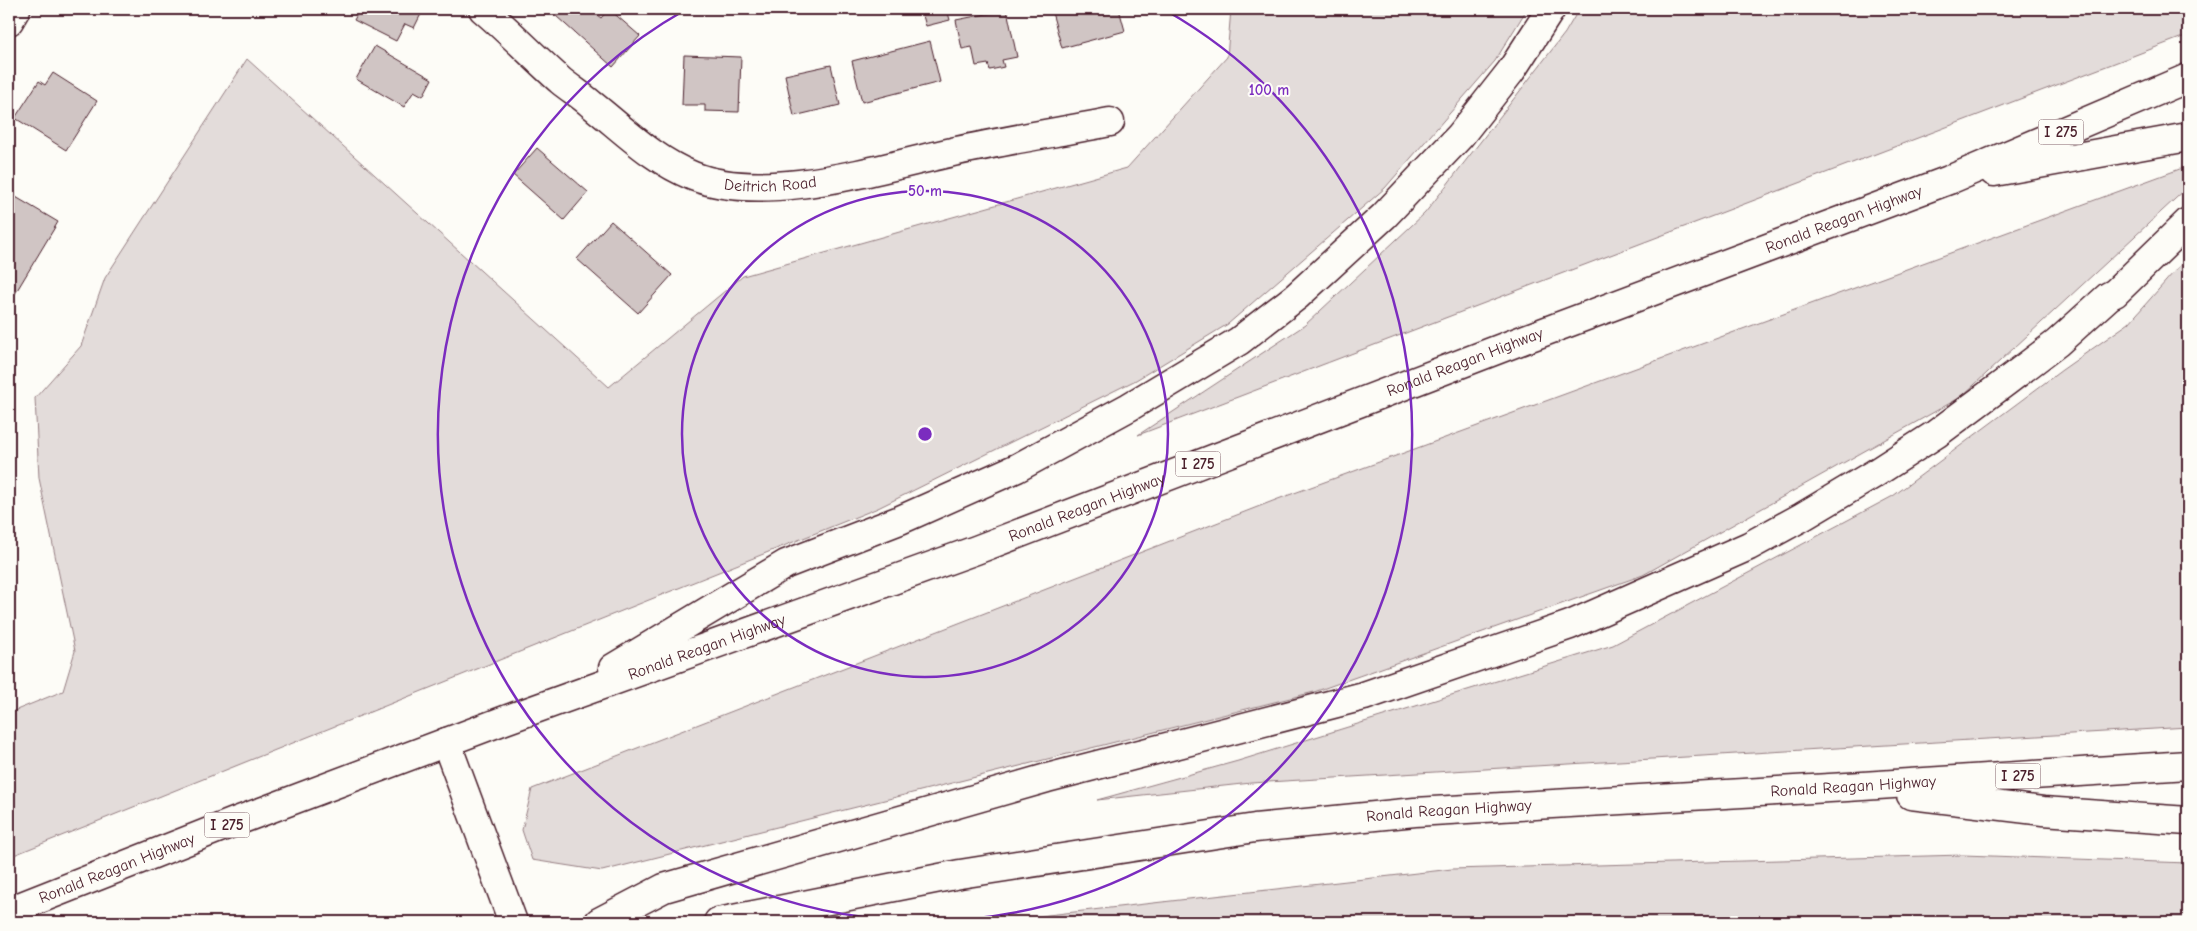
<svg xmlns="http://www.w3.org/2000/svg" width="2197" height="931" font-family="'Comic Neue',sans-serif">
	<rect width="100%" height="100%" fill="#fdfcf7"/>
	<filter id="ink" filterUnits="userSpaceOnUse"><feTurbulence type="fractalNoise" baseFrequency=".02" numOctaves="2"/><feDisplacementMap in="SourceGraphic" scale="10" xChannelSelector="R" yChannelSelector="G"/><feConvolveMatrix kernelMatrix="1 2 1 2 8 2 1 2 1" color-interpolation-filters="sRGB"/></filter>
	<g filter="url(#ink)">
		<!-- green -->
		<path fill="#e3dcda" stroke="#967e82" d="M 1231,9 L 1527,9 L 1495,61 L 1385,188 L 1228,324 L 1136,380 L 878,508 L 9,857 L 9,713 L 63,691 L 75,651 L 39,478 L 35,398 L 81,346 L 105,278 L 247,59 L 609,387 L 743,276 L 1127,168 L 1227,57 Z
			M 1579,9 L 2188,9 L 2188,35 L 1138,435 L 1305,325 L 1425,213 L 1565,33 Z
			M 2188,166 L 2188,187 L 1961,397 L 1643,575 L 1314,692 L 602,871 L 532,860 L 522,830 L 532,789 L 1278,499 Z
			M 2188,256 L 2188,727 L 1251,783 L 1097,800 L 1238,761 L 1613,645 L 1893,496 L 2062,370 L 2129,323 Z
			M 1963,855 L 2188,863 L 2188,922 L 1013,922 L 1048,915 L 1452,869 Z"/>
		<!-- building -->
		<path fill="#d0c5c4" stroke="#4a1f2b" d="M 360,9 L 417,9 L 422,12 L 414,28 L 405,24 L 396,41 L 354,20 Z
			M 562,9 L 590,9 L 601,18 L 609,9 L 640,36 L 613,67 L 556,16 Z
			M 921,9 L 947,9 L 950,20 L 926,26 Z
			M 1051,9 L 1119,9 L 1125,31 L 1062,48 Z
			M 1007,10 L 1017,57 L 1002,60 L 1004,67 L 990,70 L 988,64 L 976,66 L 972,47 L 962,49 L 956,20 Z
			M 930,41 L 940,82 L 862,102 L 852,61 Z
			M 375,46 L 432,79 L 423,96 L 414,91 L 404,107 L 356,79 Z
			M 684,55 L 741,57 L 739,112 L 705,111 L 705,105 L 682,105 Z
			M 831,65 L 840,105 L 794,116 L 785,75 Z
			M 53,73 L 97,101 L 66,150 L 15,118 L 39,81 L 45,85 Z
			M 537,148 L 588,192 L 564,220 L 513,175 Z
			M 9,193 L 58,222 L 13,297 L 9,295 Z
			M 611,221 L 672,275 L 638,313 L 577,259 Z"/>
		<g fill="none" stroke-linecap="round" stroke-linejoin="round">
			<defs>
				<g id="minor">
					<path id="s1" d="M 483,9 C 510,32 535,58 561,81 C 571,89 582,96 591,104 C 624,130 653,160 693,176 C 767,205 882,167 957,151 C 1008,140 1059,132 1110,122"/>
					<path d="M 9,21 L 16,9"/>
					<path d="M 446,742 L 513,922"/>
				</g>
				<g id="highway">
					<path d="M 1994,172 L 2188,137"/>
					<path d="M 613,668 L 786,564 L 900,520 L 1017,468 L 1129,407 L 1239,341 L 1297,296 L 1384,216 L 1460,136 L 1511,71 L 1551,9"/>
					<path d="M 1911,795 L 2043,811 L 2188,821"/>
					<path id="s2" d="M 9,911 L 237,821 L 505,720 L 976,550 L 1525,339 L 1949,180 L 2188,78"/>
					<path d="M 599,922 L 664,888 L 1047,778 L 1364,696 L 1570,625 L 1749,546 L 1802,517 L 1874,474 L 1936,434 L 2007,381 L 2057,343 L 2109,296 L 2115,293 L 2188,222"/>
					<path id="s3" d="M 718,922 L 960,874 L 1255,828 L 1415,812 L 1847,787 L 2188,765"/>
				</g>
			</defs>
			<!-- minor casing -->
			<use href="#minor" stroke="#4a1f2b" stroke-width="31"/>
			<!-- highway casing -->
			<use href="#highway" stroke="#4a1f2b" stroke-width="31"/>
			<!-- minor -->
			<use href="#minor" stroke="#fdfcf7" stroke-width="28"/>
			<!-- highway -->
			<use href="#highway" stroke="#fdfcf7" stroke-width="28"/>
		</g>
	</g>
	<!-- distance rings -->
	<g fill="none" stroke="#7b2cbf" stroke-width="2.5">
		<circle cx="925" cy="434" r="243"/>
		<path d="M1165 10A487 487 0 1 1 685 10"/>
	</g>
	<g text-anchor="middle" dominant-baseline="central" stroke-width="4" stroke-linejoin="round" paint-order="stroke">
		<!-- shield labels -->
		<g fill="#fdfcf7" stroke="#806168" stroke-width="1">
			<rect x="2038.5" y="119.5" width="45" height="25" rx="4"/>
			<rect x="1175.5" y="451.5" width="45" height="25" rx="4"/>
			<rect x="1995.5" y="763.5" width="45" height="25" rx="4"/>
			<rect x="204.5" y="812.5" width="45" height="25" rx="4"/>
		</g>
		<g font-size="15" font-weight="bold" fill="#4a1f2b">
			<text x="2061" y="132">I 275</text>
			<text x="1198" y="464">I 275</text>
			<text x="2018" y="776">I 275</text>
			<text x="227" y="825">I 275</text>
		</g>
		<!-- street labels -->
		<g font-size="16" fill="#4a1f2b" stroke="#fdfcf7">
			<text stroke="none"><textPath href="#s1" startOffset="348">Deitrich Road</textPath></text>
			<text stroke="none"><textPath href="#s2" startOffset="1961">Ronald Reagan Highway</textPath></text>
			<text stroke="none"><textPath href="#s2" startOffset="1556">Ronald Reagan Highway</textPath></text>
			<text stroke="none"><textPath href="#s2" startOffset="1151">Ronald Reagan Highway</textPath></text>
			<text stroke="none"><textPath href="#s2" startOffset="746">Ronald Reagan Highway</textPath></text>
			<text stroke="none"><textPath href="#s3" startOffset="1145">Ronald Reagan Highway</textPath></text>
			<text stroke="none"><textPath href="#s3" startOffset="740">Ronald Reagan Highway</textPath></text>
			<text stroke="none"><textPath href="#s2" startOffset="116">Ronald Reagan Highway</textPath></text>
		</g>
	</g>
	<circle cx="925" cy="434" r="8" fill="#7b2cbf" stroke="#fdfcf7" stroke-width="2.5"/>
	<g font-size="15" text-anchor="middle" font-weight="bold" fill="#7b2cbf" stroke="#fdfcf7" stroke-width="4" stroke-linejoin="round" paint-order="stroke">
		<text x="1269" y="95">100 m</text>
		<text x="925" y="196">50 m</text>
	</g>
	<!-- margin -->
	<rect width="2197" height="931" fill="none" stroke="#fdfcf7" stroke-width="30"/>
	<rect x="15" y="15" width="2167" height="901" fill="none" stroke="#4a1f2b" stroke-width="2" filter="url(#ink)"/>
</svg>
